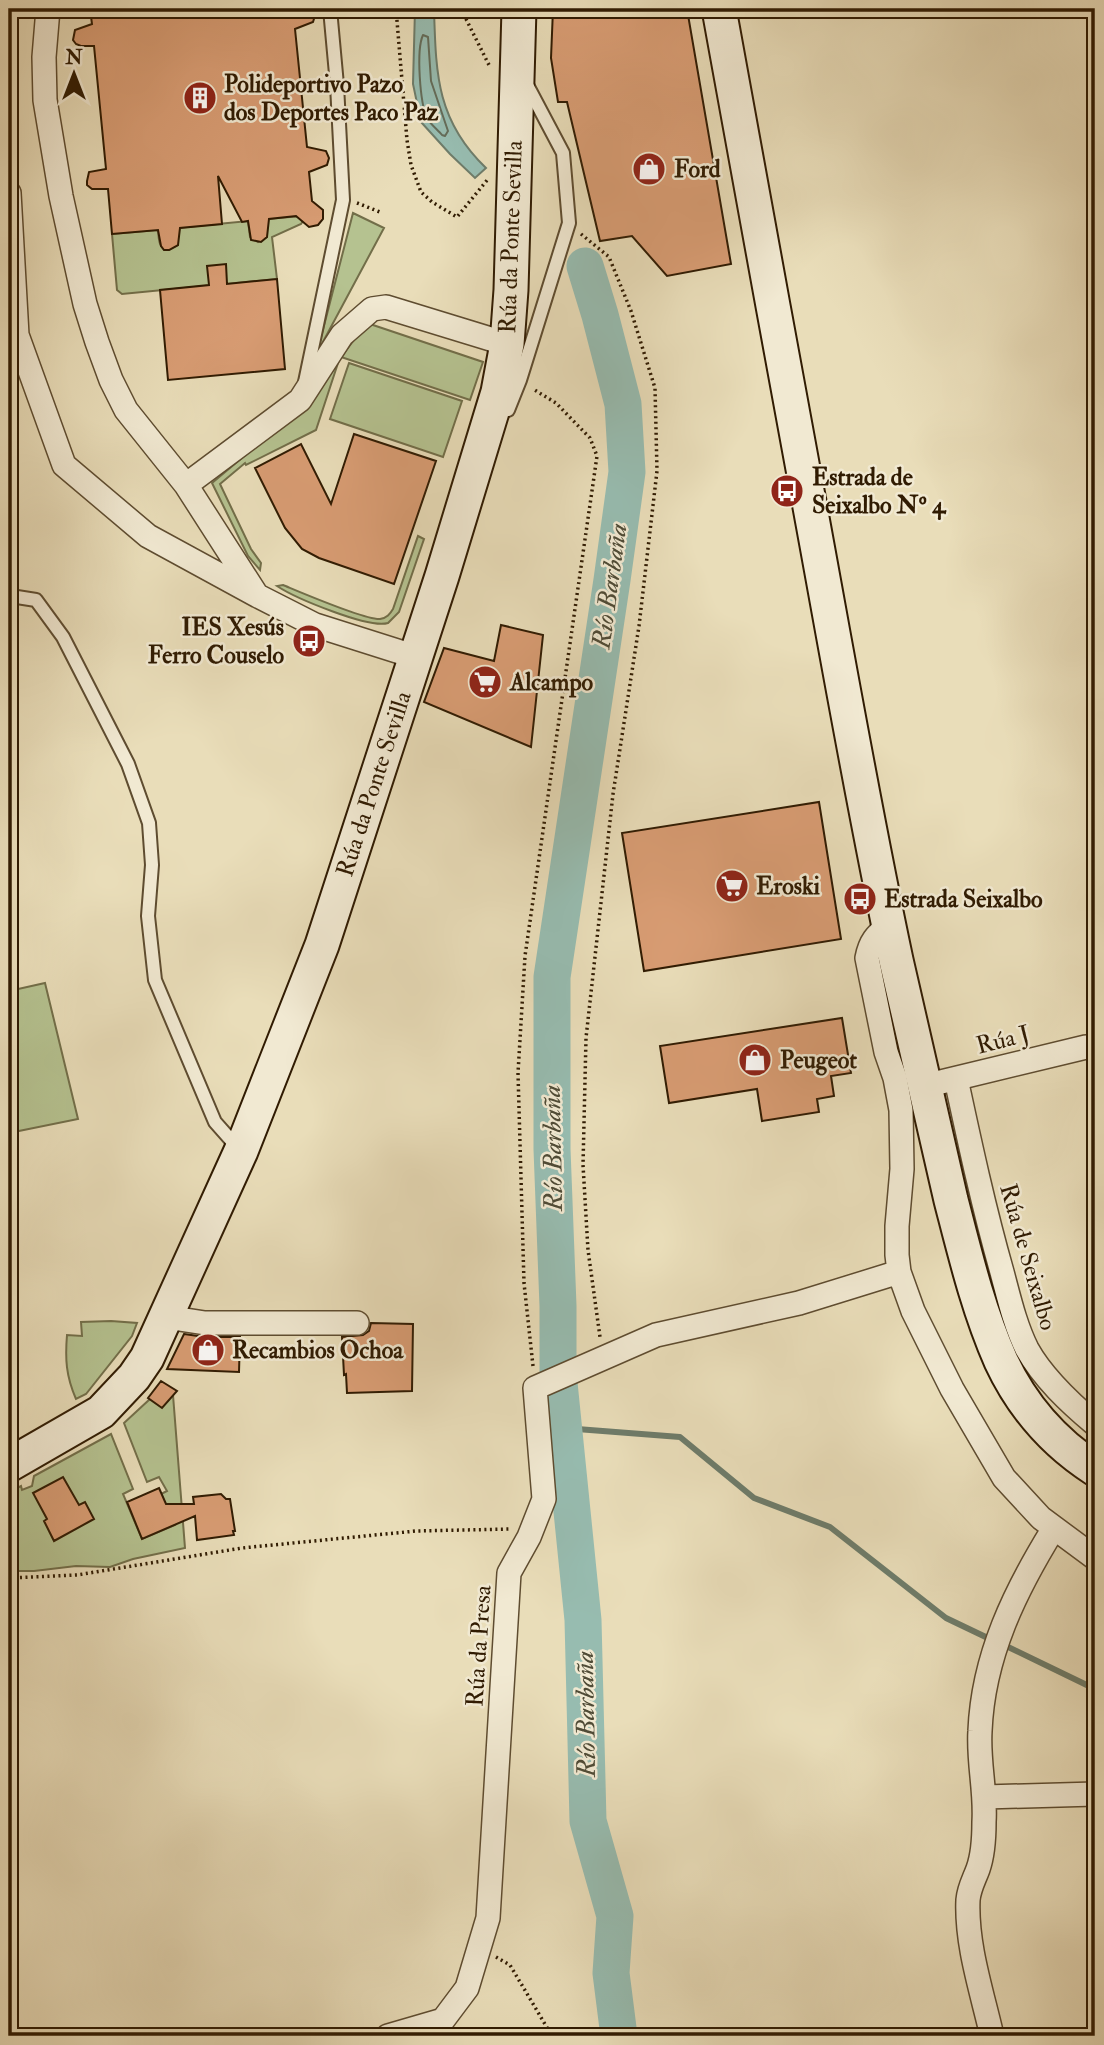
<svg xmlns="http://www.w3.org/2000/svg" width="1104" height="2045" font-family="'IM FELL Double Pica',serif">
	<rect width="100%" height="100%" fill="#e9ddb9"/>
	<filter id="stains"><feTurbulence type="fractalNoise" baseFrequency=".00286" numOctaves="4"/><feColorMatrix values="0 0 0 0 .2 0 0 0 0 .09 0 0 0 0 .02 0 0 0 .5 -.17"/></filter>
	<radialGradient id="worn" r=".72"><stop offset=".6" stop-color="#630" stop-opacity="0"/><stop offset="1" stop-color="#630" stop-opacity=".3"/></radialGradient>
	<!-- green -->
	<path fill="#b5c290" stroke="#726e49" stroke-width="2" d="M 353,213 L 384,228 L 317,353 Z
		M 302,216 L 303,221 L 301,224 L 272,237 L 277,279 L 122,294 L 117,290 L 112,234 L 158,230 C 159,239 158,249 169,250 L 178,245 L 177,228 L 248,221 L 250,237 L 258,242 L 267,237 L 266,219 Z
		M 367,323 L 483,362 L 470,400 L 341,357 Z
		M 339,360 L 316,430 L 246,465 L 245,463 L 220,484 L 251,549 L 261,563 L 260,570 L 248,556 L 212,483 L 304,406 Z
		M 349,363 L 462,401 L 443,457 L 330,419 Z
		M 418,536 L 424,539 L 399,612 L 388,623 C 369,629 295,598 277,586 L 283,585 C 300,592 365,620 380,619 C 387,618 390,614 393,609 Z
		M 45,983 L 78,1119 L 9,1133 L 9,991 Z
		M 111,1321 L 137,1323 L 132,1336 L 86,1394 L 76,1399 C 66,1376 65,1359 67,1335 L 82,1336 L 81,1322 Z
		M 173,1395 L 185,1548 L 133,1559 L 110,1567 L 76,1566 L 34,1571 L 9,1571 L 9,1492 L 21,1486 L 22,1490 L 32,1486 L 34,1476 L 111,1434 L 133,1489 L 123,1494 L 142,1539 L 175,1525 L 161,1494 L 167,1491 L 159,1477 L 147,1482 L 124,1423 L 150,1399 Z"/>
	<!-- water -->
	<path fill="#97bcb0" stroke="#6e7c6a" stroke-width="2" d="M 415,9 L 434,9 C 436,73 436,120 486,168 L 475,178 L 450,154 L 421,122 L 413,84 Z"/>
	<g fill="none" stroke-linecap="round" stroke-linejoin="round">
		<!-- shore -->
		<path stroke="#646c59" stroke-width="2" d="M 423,35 L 428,37 L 431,81 L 448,131 L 445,136 L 442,135 C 438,130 430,124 427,118 C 420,103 416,50 423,35 Z"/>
		<!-- stream -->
		<path stroke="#6e7c6a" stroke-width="6" d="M 564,1428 L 680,1437 L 754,1498 L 830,1527 L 946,1618 L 992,1640
			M 1002,1644 L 1095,1689"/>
		<!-- river -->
		<path stroke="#97bcb0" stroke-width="37" d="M 585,266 L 600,315 L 623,404 L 627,472 L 612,580 L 552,977 L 552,1149 L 558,1306 L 558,1373 L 583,1620 L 588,1821 L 615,1916 L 611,1973 L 619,2036"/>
	</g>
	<!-- building -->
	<path fill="#d89c73" stroke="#301b02" stroke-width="2" d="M 90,9 L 317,9 L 313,22 L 295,29 L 307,147 L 326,151 L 329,158 L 327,165 L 309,172 L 312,201 L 323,210 L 323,219 L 318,225 L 309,227 L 296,216 L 269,219 L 267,237 L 261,242 L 251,240 L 248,221 L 242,222 L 218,176 L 222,224 L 180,228 L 178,245 L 169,250 L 164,250 L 161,246 L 158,230 L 112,234 L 108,189 L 92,189 L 87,185 L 87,181 L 89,172 L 106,169 L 94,46 L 81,46 L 76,44 L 73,40 L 75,30 L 92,24 Z
		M 553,9 L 687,9 L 731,264 L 667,276 L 632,236 L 600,241 L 567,102 L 558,102 L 551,58 Z
		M 226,264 L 227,284 L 277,279 L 285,369 L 168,380 L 160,290 L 209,285 L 207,266 Z
		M 354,434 L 436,461 L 394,584 L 319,558 L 302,549 L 285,528 L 255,468 L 301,444 L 331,504 Z
		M 501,625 L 543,635 L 531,747 L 424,702 L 444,648 L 494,661 Z
		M 819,802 L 841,939 L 644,971 L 622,833 Z
		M 842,1018 L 851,1073 L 831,1076 L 834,1096 L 817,1099 L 819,1112 L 762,1121 L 757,1089 L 669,1103 L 660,1046 Z
		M 371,1323 L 413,1324 L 412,1391 L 347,1393 L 346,1374 L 344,1375 L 342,1337 L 363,1335 L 369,1331 Z
		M 184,1334 L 205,1337 L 240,1337 L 239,1372 L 167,1369 Z
		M 161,1381 L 177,1391 L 162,1408 L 148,1398 Z
		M 63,1477 L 79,1505 L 85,1502 L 94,1519 L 54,1541 L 44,1521 L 47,1519 L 33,1493 Z
		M 159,1488 L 166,1504 L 194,1504 L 193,1497 L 221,1494 L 226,1499 L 230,1499 L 235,1531 L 233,1531 L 234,1535 L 197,1540 L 195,1516 L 142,1539 L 127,1502 Z"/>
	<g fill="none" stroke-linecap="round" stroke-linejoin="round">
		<defs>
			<path id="lane" d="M 305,382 L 343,200 L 337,85 L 330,9
				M 508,410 L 520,380 L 569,223 L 563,153 L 526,83
				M 9,598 L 17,597 L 36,600 L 63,637 L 128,764 L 149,823 L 152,865 L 148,916 L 155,980 L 215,1122 L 238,1148"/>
			<path id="street" d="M 48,9 L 44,57 L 45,100 L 61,196 L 85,304 L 97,342 L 111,380 L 126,410 L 186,485 L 256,594
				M 9,193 L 17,335 L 64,465 L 148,536 L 258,596 L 315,625 L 416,657
				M 186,485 L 300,400 L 342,335 L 372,309 L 386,307 L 507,344
				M 889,925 C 876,935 870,942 867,958 L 886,1052 L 895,1078 L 901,1110 L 902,1169 L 897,1226 L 897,1255 L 899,1272 L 913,1311 L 952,1389 L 1004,1478 L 1041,1518 L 1095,1558
				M 956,1079 C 970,1144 984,1209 1002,1272 C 1009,1298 1015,1325 1027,1349 C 1043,1378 1070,1403 1095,1424
				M 941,1082 L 1086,1047 L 1095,1047
				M 166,1317 L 205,1323 L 357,1323
				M 985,1797 L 1095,1794
				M 388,2036 L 443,2020 L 467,1988 L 488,1918 L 509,1573 L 529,1537 L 544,1499 L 535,1388 L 656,1335 L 799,1303 L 899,1272
				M 992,2036 C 982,1992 966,1945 968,1900 C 969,1888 974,1880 978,1869 C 983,1855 984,1837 984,1822 C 986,1791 978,1762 980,1731 C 983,1656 1015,1591 1054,1528"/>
			<path id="secondary" d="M 719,9 C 748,175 780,341 810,507 C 838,659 864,810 896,960 C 914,1040 932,1120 951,1200 C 965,1254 978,1309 1001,1361 C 1022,1406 1053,1442 1095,1469
				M 9,1465 L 101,1412 L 134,1377 L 147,1358 L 241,1151 L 322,945 L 442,576 L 498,392 L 507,344 L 511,290 L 519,9"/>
		</defs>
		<!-- lane casing -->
		<use href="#lane" stroke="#5e4c30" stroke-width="16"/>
		<!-- street casing -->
		<use href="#street" stroke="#5e4c30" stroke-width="26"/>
		<!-- secondary casing -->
		<use href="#secondary" stroke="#301b02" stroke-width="37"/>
		<!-- path -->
		<path stroke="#301b02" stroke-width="3.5" stroke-dasharray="2 3.5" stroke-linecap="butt" d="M 396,9 L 407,140 L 411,165 L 421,192 L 432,202 L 457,217 L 488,179
			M 461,9 L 490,67
			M 357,203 L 380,212
			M 581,234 L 609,257 L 631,311 L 655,388 L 657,471 L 639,626 L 613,794 L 586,1038 L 583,1165 L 588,1250 L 600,1337
			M 533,1366 L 524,1283 L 518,1073 L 525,956 L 597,456 L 590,438 L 556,403 L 533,389
			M 9,1578 L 77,1575 L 242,1548 L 416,1531 L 511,1529
			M 496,1957 L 510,1965 L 552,2036"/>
		<!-- lane -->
		<use href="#lane" stroke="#f1e9d2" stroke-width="12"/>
		<!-- street -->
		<use href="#street" stroke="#f1e9d2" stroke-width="23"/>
		<!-- secondary -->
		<use href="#secondary" stroke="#f1e9d2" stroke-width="33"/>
	</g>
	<!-- icons -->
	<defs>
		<symbol id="building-disc" viewBox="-11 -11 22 22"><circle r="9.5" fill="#8f2418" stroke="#f1e9d2"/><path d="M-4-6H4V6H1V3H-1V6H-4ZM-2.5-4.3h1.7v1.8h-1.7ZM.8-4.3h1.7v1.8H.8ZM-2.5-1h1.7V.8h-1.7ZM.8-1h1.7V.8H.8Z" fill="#fff"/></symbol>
		<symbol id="shop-disc" viewBox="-11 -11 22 22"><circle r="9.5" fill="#8f2418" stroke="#f1e9d2"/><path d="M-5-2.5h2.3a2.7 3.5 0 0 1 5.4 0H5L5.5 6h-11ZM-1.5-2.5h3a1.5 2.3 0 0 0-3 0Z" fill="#fff"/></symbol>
		<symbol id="bus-disc" viewBox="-11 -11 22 22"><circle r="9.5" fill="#8f2418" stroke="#f1e9d2"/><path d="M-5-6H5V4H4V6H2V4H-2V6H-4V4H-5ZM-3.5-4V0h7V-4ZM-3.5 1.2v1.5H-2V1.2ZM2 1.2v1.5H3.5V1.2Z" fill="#fff"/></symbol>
		<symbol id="supermarket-disc" viewBox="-11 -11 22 22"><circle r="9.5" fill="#8f2418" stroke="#f1e9d2"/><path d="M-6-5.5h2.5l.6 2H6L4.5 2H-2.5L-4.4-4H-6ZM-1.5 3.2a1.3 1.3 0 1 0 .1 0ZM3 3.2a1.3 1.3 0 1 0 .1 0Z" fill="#fff"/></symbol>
	</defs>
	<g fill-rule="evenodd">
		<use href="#building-disc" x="181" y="79" width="38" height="38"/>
		<use href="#shop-disc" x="630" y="150" width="38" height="38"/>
		<use href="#bus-disc" x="768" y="472" width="38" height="38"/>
		<use href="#bus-disc" x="290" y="622" width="38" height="38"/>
		<use href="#supermarket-disc" x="466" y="663" width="38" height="38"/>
		<use href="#supermarket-disc" x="713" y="867" width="38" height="38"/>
		<use href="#bus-disc" x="841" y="880" width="38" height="38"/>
		<use href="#shop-disc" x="736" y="1041" width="38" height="38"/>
		<use href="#shop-disc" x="189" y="1331" width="38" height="38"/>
	</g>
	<g text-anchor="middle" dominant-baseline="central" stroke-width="5" stroke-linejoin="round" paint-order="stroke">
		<!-- poi labels -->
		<g font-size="24" font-weight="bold" fill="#301b02" stroke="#f1e9d2" text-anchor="start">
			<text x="224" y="84">Polideportivo Pazo<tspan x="224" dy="28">dos Deportes Paco Paz</tspan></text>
			<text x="674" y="169">Ford</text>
			<text x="812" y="477">Estrada de<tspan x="812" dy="28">Seixalbo Nº 4</tspan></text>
			<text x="284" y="627" text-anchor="end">IES Xesús<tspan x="284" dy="28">Ferro Couselo</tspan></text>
			<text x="510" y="682">Alcampo</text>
			<text x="756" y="886">Eroski</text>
			<text x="884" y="899">Estrada Seixalbo</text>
			<text x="780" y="1060">Peugeot</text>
			<text x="232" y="1350">Recambios Ochoa</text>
		</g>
		<!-- street labels -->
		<g font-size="24" fill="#301b02" stroke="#f1e9d2">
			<text transform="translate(511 237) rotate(-88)">Rúa da Ponte Sevilla</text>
			<text transform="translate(374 784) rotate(-72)">Rúa da Ponte Sevilla</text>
			<text transform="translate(1003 1040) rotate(-14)">Rúa J</text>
			<text transform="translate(1028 1257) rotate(74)">Rúa de Seixalbo</text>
			<text transform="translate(479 1646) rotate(-86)">Rúa da Presa</text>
		</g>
		<!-- water labels -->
		<g font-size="26" font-style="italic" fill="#4f4b36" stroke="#f1e9d2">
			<text transform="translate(610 586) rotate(-82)">Río Barbaña</text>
			<text transform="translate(553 1148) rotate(-91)">Río Barbaña</text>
			<text transform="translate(586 1714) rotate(-91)">Río Barbaña</text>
		</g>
	</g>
	<!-- margin -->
	<rect width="1104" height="2045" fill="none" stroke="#e9ddb9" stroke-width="35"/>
	<rect x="10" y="10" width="1083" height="2024" fill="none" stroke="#301b02" stroke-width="3.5"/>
	<rect x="18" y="18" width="1069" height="2010" fill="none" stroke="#301b02" stroke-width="2"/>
	<!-- north arrow -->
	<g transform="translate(74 74)" stroke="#f1e9d2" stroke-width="5" paint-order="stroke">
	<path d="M0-5L12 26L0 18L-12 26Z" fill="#301b02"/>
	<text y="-10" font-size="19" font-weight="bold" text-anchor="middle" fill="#301b02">N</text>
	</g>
	<rect width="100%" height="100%" filter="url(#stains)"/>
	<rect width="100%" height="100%" fill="url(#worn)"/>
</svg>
